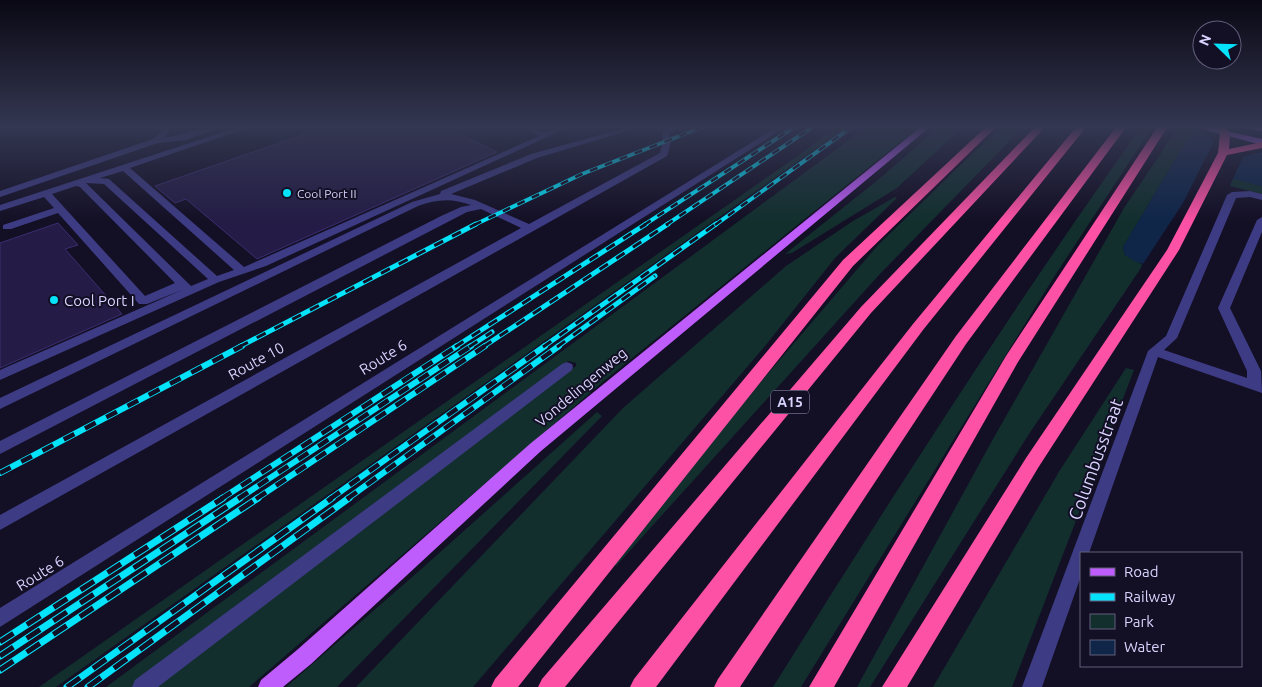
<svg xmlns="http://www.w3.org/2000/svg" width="1262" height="687" font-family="Ubuntu,sans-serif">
	<rect width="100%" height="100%" fill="#130f25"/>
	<!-- green -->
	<path fill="#122f2e" d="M 835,126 L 848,126 L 56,687 L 39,687 L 806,150 Z
		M 868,126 L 920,126 L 605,380 L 249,687 L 147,687 L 576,366 L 576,363 L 568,361 L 136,687 L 106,687 Z
		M 940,126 L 964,126 L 897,188 L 792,253 L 785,254 L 879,179 Z
		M 1004,126 L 1024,126 L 879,275 L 616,566 L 614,564 L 759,384 L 878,245 L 973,153 Z
		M 1142,126 L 1153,126 L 1054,277 L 801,687 L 773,687 C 892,497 1012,308 1142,126 Z
		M 1179,126 L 1197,130 L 1182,148 L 1123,247 L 1125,255 L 1143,265 L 1029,434 L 870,687 L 857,687 L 993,439 L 1124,208 Z
		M 1233,178 L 1262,186 L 1262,194 L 1230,186 Z
		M 895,197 L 897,198 L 835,258 L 765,346 L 473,687 L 356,687 L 623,408 L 786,266 L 853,221 Z
		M 1126,368 L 1134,370 L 1012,687 L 933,687 L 1060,470 Z
		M 597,412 L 602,416 L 337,687 L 286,687 L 419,571 Z"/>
	<!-- water -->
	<path fill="#0f2649" d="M 1200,126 L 1262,126 L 1262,186 L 1226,177 L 1202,175 L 1152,266 L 1136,262 L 1125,255 L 1123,247 L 1182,148 Z"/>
	<!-- pier -->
	<path fill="#130f25" d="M 1197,126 L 1262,126 L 1262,152 L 1243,157 L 1232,181 L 1203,178 L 1154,267 L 1141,267 L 1183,203 L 1213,143 L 1213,140 L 1209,136 L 1194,129 Z"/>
	<!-- building -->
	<path fill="#241c46" stroke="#3b2e71" d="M 328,126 L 443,126 L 497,152 L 257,259 L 186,199 L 175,203 L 155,186 Z
		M 58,223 L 78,245 L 65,249 L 122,314 L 0,368 L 0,243 Z"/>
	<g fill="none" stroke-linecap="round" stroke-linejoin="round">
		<!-- minor -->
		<path fill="#3d3b83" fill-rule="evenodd" d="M 161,126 L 169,126 L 169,132 L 164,138 C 184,135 205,125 225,126 L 186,140 L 158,143 L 0,197 L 0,191 L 153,139 L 161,131 Z
			M 242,126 L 253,126 L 130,168 L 244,267 L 539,136 L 521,126 L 531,126 L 546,133 L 561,126 L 571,126 L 266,266 L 219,282 L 0,380 L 0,370 L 182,290 L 147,304 L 139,304 L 58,213 L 11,229 L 3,229 L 3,225 L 54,208 L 44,197 L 0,211 L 0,205 ZM 123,171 L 234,270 L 217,276 L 109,179 L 100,178 ZM 86,183 L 104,184 L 208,279 L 191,286 ZM 76,186 L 80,187 L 175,283 L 145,296 L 52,194 Z
			M 632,126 L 644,126 L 537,158 L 451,194 L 475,200 L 529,224 L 660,153 L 663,142 L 662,130 L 673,126 L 684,126 L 669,133 L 671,142 L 667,156 L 0,530 L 0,515 L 521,228 L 481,209 L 467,212 L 0,454 L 0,441 L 441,216 L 461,207 L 471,205 C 452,198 437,199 418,206 L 0,409 L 0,398 L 412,202 L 440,194 L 441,191 L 531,154 Z
			M 778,126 L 787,126 L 0,627 L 0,608 Z
			M 1250,191 L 1262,194 L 1262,200 L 1250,197 L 1236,198 L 1177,338 L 1164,350 L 1247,378 L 1247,371 L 1218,308 L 1257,220 L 1262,217 L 1262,232 L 1230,308 L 1261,371 L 1262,393 L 1158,357 L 1089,553 L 1081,553 L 1081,576 L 1042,687 L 1022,687 L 1148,351 L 1166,336 L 1227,195 L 1232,192 Z
			M 567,362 L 572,364 L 573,367 L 572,370 L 158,687 L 132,687 L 135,680 L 562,364 Z"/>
		<!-- major -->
		<path fill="#bf5dfc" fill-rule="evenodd" d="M 922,126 L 931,126 L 541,451 L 311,664 L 283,687 L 258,687 L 261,680 L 297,650 L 531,443 Z
			M 1191,126 L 1204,126 L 1262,139 L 1262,145 Z
			M 1243,126 L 1262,127 L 1262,131 L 1244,128 Z"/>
		<!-- highway -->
		<path fill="#fc51a5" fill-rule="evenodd" d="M 987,126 L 997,126 L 853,266 L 518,687 L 491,687 L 495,679 L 843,260 Z
			M 1036,126 L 1046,126 L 871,313 L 565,687 L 538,687 L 542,679 L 861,307 Z
			M 1077,126 L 1087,126 L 923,330 L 656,687 L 630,687 L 634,679 L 913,324 Z
			M 1117,126 L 1127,126 L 966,344 L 740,687 L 714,687 L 718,679 L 956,336 Z
			M 1158,126 L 1168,126 L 1018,362 L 834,687 L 809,687 L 1006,356 Z
			M 1214,126 L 1224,126 L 1230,133 L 1229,149 L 1262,142 L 1262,148 L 1227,155 L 1179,250 L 1038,468 L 907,687 L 882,687 L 1026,458 L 1167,250 L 1218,153 L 1220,133 Z"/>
		<defs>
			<path id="rail-far3" d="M 474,225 L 582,174 L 705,126
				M 644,225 L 796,126
				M 666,225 L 814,126
				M 715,225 L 853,126"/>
			<path id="rail-far2" d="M 239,347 L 476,224
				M 455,347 L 646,224
				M 469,347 L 492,332
				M 483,347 L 668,224
				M 543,347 L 716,224
				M 557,347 L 655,276"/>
			<path id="rail-far1" d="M 0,473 L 242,346
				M 221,499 L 457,346
				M 238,499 L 471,346
				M 256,499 L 485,346
				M 330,499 L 545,346
				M 347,499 L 559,346"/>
			<path id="rail" d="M 0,642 L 223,498
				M 0,656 L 240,498
				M 0,670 L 258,498
				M 67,687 L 332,498
				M 88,687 L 349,498"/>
		</defs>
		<!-- rail-far3 casing -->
		<use href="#rail-far3" stroke="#05e3fa" stroke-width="4"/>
		<!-- rail-far2 casing -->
		<use href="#rail-far2" stroke="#05e3fa" stroke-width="5"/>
		<!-- rail-far1 casing -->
		<use href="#rail-far1" stroke="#05e3fa" stroke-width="6"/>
		<!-- rail casing -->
		<use href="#rail" stroke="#05e3fa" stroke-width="7"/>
		<!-- rail-far3 -->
		<use href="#rail-far3" stroke="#130f25" stroke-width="2.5" stroke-dasharray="8" stroke-linecap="butt"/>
		<!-- rail-far2 -->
		<use href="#rail-far2" stroke="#130f25" stroke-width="3" stroke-dasharray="10" stroke-linecap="butt"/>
		<!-- rail-far1 -->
		<use href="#rail-far1" stroke="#130f25" stroke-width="4.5" stroke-dasharray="12" stroke-linecap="butt"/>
		<!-- rail -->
		<use href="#rail" stroke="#130f25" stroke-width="5" stroke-dasharray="16" stroke-linecap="butt"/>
	</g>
	<!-- sky -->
	<linearGradient id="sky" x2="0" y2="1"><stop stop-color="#0a0814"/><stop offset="0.57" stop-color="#333751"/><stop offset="1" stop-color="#333751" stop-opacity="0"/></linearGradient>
	<rect width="1262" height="222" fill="url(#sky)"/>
	<!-- markers -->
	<g fill="#05e3fa" stroke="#130f25" stroke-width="2">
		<circle cx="287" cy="193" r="5"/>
		<circle cx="54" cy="300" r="5"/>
	</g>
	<g text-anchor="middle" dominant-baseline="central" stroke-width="4" stroke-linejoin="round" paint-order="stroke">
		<!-- far-poi labels -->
		<g font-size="12" fill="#d9d4fe" stroke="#130f25" text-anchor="start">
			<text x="297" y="193">Cool Port II</text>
		</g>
		<!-- shield labels -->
		<rect fill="#130f25" stroke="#9e99bd" stroke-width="1" x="771" y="390.5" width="38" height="23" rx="4"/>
		<g font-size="14" font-weight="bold" fill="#d9d4fe">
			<text x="790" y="402">A15</text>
		</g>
		<!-- poi labels -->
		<g font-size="15" fill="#d9d4fe" stroke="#130f25" text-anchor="start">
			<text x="64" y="300">Cool Port I</text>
		</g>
		<!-- street labels -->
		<g font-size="15" fill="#d9d4fe" stroke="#130f25">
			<text transform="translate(383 357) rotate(-32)">Route 6</text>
			<text transform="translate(256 361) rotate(-29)">Route 10</text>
			<text transform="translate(581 387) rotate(-40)">Vondelingenweg</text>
			<text transform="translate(40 573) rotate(-32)">Route 6</text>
		</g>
		<!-- near-street labels -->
		<g font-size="18" fill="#d9d4fe" stroke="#130f25">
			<text transform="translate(1095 459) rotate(-70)">Columbusstraat</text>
		</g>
	</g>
	<!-- legend -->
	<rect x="1080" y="552" width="162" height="115" fill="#130f25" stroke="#625e7c"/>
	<rect x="1090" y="568" width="25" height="8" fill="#bf5dfc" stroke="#625e7c"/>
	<text x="1124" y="577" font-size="15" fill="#d9d4fe">Road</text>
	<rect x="1090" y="593" width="25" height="8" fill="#05e3fa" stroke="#625e7c"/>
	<text x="1124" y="602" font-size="15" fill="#d9d4fe">Railway</text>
	<rect x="1090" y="614" width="25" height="15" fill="#122f2e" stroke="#625e7c"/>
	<text x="1124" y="627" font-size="15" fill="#d9d4fe">Park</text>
	<rect x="1090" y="640" width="25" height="15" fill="#0f2649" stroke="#625e7c"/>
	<text x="1124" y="652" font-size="15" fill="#d9d4fe">Water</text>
	<!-- north arrow -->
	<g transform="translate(1217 45) rotate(293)"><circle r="24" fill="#130f25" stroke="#625e7c"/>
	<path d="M0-4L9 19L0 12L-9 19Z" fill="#05e3fa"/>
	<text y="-8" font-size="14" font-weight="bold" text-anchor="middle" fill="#d9d4fe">N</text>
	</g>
</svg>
